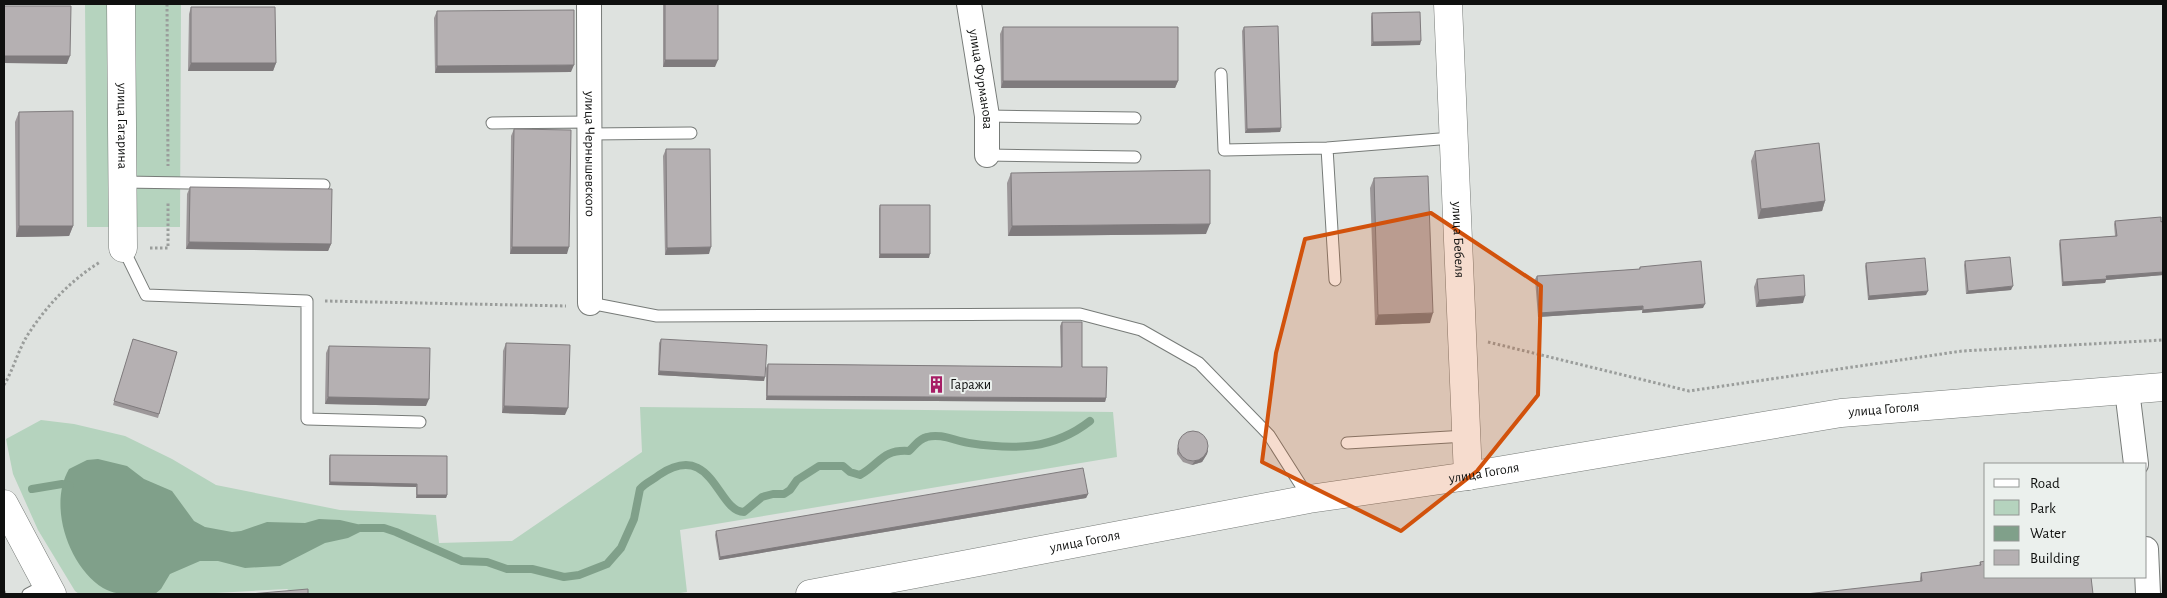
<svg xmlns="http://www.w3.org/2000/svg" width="2167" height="598" font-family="'Alegreya Sans',sans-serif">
	<rect width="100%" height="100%" fill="#dee2df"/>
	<!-- green -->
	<path fill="#b5d3be" d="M 85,4 L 181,4 L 180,227 L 87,227 Z
		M 640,407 L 1113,412 L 1117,457 L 680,530 L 687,592 L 674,594 L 295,594 L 287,589 L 197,594 L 79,594 L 75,591 L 38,530 L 13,474 L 6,439 L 41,420 L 74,424 L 125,436 L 172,459 L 216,485 L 340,510 L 436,515 L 439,543 L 512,541 L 642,452 Z"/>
	<!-- water -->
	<path fill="#80a08a" d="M 98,459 L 127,466 L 144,479 L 172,491 L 194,521 L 205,527 L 232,532 L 241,531 L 267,522 L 305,523 L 319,519 L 340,520 L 370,527 L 348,538 L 325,543 L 280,566 L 245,568 L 218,561 L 200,561 L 170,574 L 161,589 L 155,594 C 138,594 118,597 103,588 C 68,566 48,505 69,469 L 87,460 Z"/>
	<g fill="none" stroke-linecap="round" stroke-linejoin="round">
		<!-- stream -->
		<path stroke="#80a08a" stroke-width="8" d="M 32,489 L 62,484 L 70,486
			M 361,528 L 384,528 L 396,532 L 462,561 L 487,562 L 507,569 L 532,569 L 564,577 L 579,575 L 607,564 L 621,548 L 634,519 L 640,489 C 645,483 653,480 659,475 C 713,439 717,512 744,512 L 762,497 L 773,494 L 784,494 L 790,490 L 797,480 L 819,466 L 843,466 L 850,472 L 860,475 C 880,464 882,449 909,451 C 915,446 918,439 927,437 C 941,433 955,441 969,443 C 1014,450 1053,450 1090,421"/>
		<defs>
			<path id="lane" d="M 1221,74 L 1224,150 L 1327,148 L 1452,138
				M 987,116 L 1135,118
				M 492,123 L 590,122
				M 590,134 L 691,133
				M 1327,148 L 1335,280
				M 987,155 L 1135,157
				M 122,182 L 324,185
				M 123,248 L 146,295 L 307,301 L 307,419 L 420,422
				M 590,303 L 657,316 L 1080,314 L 1141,330 L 1199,363 L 1269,435 L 1309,498
				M 1347,443 L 1466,436
				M 28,594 L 45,585"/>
			<g id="street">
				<path id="s1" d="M 589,4 L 590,303"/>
				<path id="s2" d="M 969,4 L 987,116 L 987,155"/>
				<path d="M 2127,390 L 2136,464"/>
				<path d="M 2146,549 L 2148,594"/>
			</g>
			<g id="secondary">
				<path id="s3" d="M 121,4 L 123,248"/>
				<path id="s4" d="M 1448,4 L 1468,476"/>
				<path d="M 4,504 L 52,594"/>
				<path id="s5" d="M 810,594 L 1309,499 L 1468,476 L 1841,413 L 2163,387"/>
			</g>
		</defs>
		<!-- lane casing -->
		<use href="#lane" stroke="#777b78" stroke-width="13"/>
		<!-- street casing -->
		<use href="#street" stroke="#777b78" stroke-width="26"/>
		<!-- secondary casing -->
		<use href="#secondary" stroke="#777b78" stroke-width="29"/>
		<!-- path -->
		<path stroke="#9a9d9b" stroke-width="3" stroke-dasharray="2.5 2.5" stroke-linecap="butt" d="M 167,4 L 168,166
			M 150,248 L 168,248 L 168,202
			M 325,301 L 566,306
			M 1488,342 L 1689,391 L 1962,351 L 2163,340
			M 4,385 C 13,370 18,351 27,336 C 46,306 70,281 100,262
			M 4,591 L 5,594"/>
		<!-- lane -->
		<use href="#lane" stroke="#fff" stroke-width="11"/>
		<!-- street -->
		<use href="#street" stroke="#fff" stroke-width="24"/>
		<!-- secondary -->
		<use href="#secondary" stroke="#fff" stroke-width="28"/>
	</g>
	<!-- wall -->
	<path fill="#9c9799" d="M 663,4 L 718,4 L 715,67 L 663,67 Z
		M 191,7 L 276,63 L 273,71 L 188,71 L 189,14 Z
		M 437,11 L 571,72 L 435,73 L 434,18 Z
		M 1372,13 L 1420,45 L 1371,46 L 1371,17 Z
		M 1003,27 L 1178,81 L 1175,88 L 1001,88 L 1000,34 Z
		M 1244,27 L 1281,128 L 1280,132 L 1245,133 L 1242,31 Z
		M 19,112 L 73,226 L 69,236 L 16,237 L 15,122 Z
		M 514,129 L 567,254 L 510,254 L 511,136 Z
		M 666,149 L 709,254 L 665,255 L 663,156 Z
		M 1755,151 L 1825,201 L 1822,211 L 1758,219 L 1751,161 Z
		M 1011,173 L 1206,234 L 1008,236 L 1007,183 Z
		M 1374,178 L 1430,323 L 1375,325 L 1370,188 Z
		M 190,187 L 331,244 L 328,251 L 186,249 L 187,194 Z
		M 880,205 L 929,258 L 879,258 L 879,209 Z
		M 2115,221 L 2163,221 L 2163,275 L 2106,280 L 2105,283 L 2062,286 L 2059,244 L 2060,240 L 2115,236 L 2114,224 Z
		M 1965,261 L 2011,290 L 1966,294 L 1964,265 Z
		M 1866,263 L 1926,295 L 1868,300 L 1865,266 Z
		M 1640,267 L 1703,308 L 1642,313 L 1642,310 L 1538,317 L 1535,279 L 1537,276 L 1639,269 Z
		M 1757,279 L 1803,303 L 1756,307 L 1754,287 Z
		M 1062,322 L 1082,367 L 1106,398 L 1105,402 L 766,400 L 766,368 L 768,364 L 1061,367 L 1060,326 Z
		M 133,339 L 177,352 L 158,418 L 113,405 Z
		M 661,339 L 764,381 L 658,375 L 659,343 Z
		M 506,343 L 565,415 L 502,413 L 503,351 Z
		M 329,346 L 426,406 L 325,404 L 326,353 Z
		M 1182,436 L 1208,450 L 1207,454 L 1202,462 L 1192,465 L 1183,462 L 1177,454 L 1177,449 Z
		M 330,455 L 447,495 L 446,498 L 416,498 L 416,487 L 329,485 L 329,459 Z
		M 1088,494 L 1086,498 L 719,560 L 715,535 L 716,531 Z
		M 1980,562 L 2093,594 L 1920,581 L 1920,578 L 1921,573 L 1979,566 Z"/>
	<!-- shaded-wall -->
	<path fill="#7f7b7d" d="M 1421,41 L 1420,45 L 1371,46 L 1373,42 Z
		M 4,56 L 70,56 L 67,64 L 4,63 Z
		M 665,60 L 718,60 L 715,67 L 663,67 Z
		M 191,63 L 276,63 L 273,71 L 188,71 Z
		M 574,65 L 571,72 L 435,73 L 437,66 Z
		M 1003,81 L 1178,81 L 1175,88 L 1001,88 Z
		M 1281,128 L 1280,132 L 1245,133 L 1247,129 Z
		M 1825,201 L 1822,211 L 1758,219 L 1761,209 Z
		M 1210,224 L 1206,234 L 1008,236 L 1012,226 Z
		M 19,226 L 73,226 L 69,236 L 16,237 Z
		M 189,242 L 331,244 L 328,251 L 186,249 Z
		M 512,247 L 569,247 L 567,254 L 510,254 Z
		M 711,247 L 709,254 L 665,255 L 667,248 Z
		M 880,254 L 930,254 L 929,258 L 879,258 Z
		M 2163,272 L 2163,275 L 2106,280 L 2105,283 L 2062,286 L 2063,282 L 2106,276 Z
		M 2013,286 L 2011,290 L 1966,294 L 1968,291 Z
		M 1928,291 L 1926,295 L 1868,300 L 1869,296 Z
		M 1805,296 L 1803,303 L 1756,307 L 1759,300 Z
		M 1705,304 L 1703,308 L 1642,313 L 1643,310 Z
		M 1643,306 L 1642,310 L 1538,317 L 1539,313 Z
		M 1433,313 L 1430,323 L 1375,325 L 1378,315 Z
		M 659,371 L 765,377 L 764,381 L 658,375 Z
		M 767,396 L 1106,398 L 1105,402 L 766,400 Z
		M 328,397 L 429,399 L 426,406 L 325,404 Z
		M 504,406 L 568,408 L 565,415 L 502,413 Z
		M 1208,450 L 1207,454 L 1202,462 L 1192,465 L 1194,462 Z
		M 330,482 L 417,484 L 416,487 L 329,485 Z
		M 1088,494 L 1086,498 L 719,560 L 720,557 Z
		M 417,495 L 447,495 L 446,498 L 416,498 Z"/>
	<!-- building -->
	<path fill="#b5b0b2" stroke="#7f7b7d" d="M 665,4 L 718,4 L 718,60 L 665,60 Z
		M 4,6 L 71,6 L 70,56 L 4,56 Z
		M 191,7 L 275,7 L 276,63 L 191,63 Z
		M 574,10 L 574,65 L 437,66 L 437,11 Z
		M 1420,12 L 1421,41 L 1373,42 L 1372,13 Z
		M 1278,26 L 1281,128 L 1247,129 L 1244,27 Z
		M 1003,27 L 1178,27 L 1178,81 L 1003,81 Z
		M 73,111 L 73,226 L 19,226 L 19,112 Z
		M 514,129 L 571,130 L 569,247 L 512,247 Z
		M 1819,143 L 1825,201 L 1761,209 L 1755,151 Z
		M 666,149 L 710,149 L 711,247 L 667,248 Z
		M 1210,170 L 1210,224 L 1012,226 L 1011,173 Z
		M 1428,176 L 1433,313 L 1378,315 L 1374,178 Z
		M 190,187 L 332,189 L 331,244 L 189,242 Z
		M 880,205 L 930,205 L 930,254 L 880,254 Z
		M 2161,217 L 2161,222 L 2163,221 L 2163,272 L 2106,276 L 2107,279 L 2063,282 L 2060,240 L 2117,236 L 2115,221 Z
		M 2010,257 L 2013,286 L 1968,291 L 1965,261 Z
		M 1925,258 L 1928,291 L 1869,296 L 1866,263 Z
		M 1701,261 L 1705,304 L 1643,310 L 1643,306 L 1539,313 L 1537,276 L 1640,269 L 1640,267 Z
		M 1804,275 L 1805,296 L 1759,300 L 1757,279 Z
		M 1062,322 L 1082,322 L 1082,367 L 1107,367 L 1106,398 L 767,396 L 768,364 L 1062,367 Z
		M 133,339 L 177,352 L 159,414 L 114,401 Z
		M 661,339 L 767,345 L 765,377 L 659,371 Z
		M 506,343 L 570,345 L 568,408 L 504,406 Z
		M 329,346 L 430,348 L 429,399 L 328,397 Z
		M1178 446a15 15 0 1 1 30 0a15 15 0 1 1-30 0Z
		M 330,455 L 447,456 L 447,495 L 417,495 L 417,484 L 330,482 Z
		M 1083,468 L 1088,494 L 720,557 L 716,531 Z
		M 1986,561 L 1986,577 L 2091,577 L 2093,594 L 1806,594 L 1922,581 L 1921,573 L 1981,565 L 1980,562 Z
		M 308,589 L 308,594 L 250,594 Z"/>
	<!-- marked area -->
	<path fill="#d2520c" fill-opacity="0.2" stroke="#d2520c" stroke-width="4" stroke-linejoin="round" d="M 1431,213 L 1541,286 L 1538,395 L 1477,471 L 1401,531 L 1262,462 L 1276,353 L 1305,239 Z"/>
	<!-- icons -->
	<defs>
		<symbol id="building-bare" viewBox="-9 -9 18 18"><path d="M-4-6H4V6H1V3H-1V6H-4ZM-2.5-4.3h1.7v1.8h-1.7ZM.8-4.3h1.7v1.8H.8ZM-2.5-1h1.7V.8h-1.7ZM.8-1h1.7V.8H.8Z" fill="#a61d65" stroke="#ebf0ed" stroke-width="2.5" paint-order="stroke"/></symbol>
	</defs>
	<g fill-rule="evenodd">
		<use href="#building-bare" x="924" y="372" width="25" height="25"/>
	</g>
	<g text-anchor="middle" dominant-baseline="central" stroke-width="4" stroke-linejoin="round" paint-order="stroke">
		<!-- street labels -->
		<g font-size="14" fill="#0f100f" stroke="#ebf0ed">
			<text stroke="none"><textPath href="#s2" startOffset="76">улица Фурманова</textPath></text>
			<text stroke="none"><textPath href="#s3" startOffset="122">улица Гагарина</textPath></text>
			<text stroke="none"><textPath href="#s1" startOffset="150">улица Чернышевского</textPath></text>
			<text stroke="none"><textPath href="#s4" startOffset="236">улица Бебеля</textPath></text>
			<text stroke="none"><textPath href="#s5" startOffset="1090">улица Гоголя</textPath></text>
			<text stroke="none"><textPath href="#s5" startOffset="685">улица Гоголя</textPath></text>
			<text stroke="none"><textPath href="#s5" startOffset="280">улица Гоголя</textPath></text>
		</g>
		<!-- poi labels -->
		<g font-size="14" fill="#0f100f" stroke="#ebf0ed" text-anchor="start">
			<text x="950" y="385">Гаражи</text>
		</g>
	</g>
	<!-- border -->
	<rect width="2167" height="598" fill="none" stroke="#0f100f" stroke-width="10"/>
	<!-- legend -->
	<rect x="1984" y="463" width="162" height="115" fill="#ebf0ed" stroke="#939694"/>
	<rect x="1994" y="479" width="25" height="8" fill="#ffffff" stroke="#939694"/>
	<text x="2030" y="488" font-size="15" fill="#0f100f">Road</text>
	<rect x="1994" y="500" width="25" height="15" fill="#b5d3be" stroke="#939694"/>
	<text x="2030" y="513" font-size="15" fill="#0f100f">Park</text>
	<rect x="1994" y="526" width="25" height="15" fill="#80a08a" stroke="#939694"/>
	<text x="2030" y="538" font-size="15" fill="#0f100f">Water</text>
	<rect x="1994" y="550" width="25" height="15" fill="#b5b0b2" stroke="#939694"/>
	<text x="2030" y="563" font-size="15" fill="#0f100f">Building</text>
</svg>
